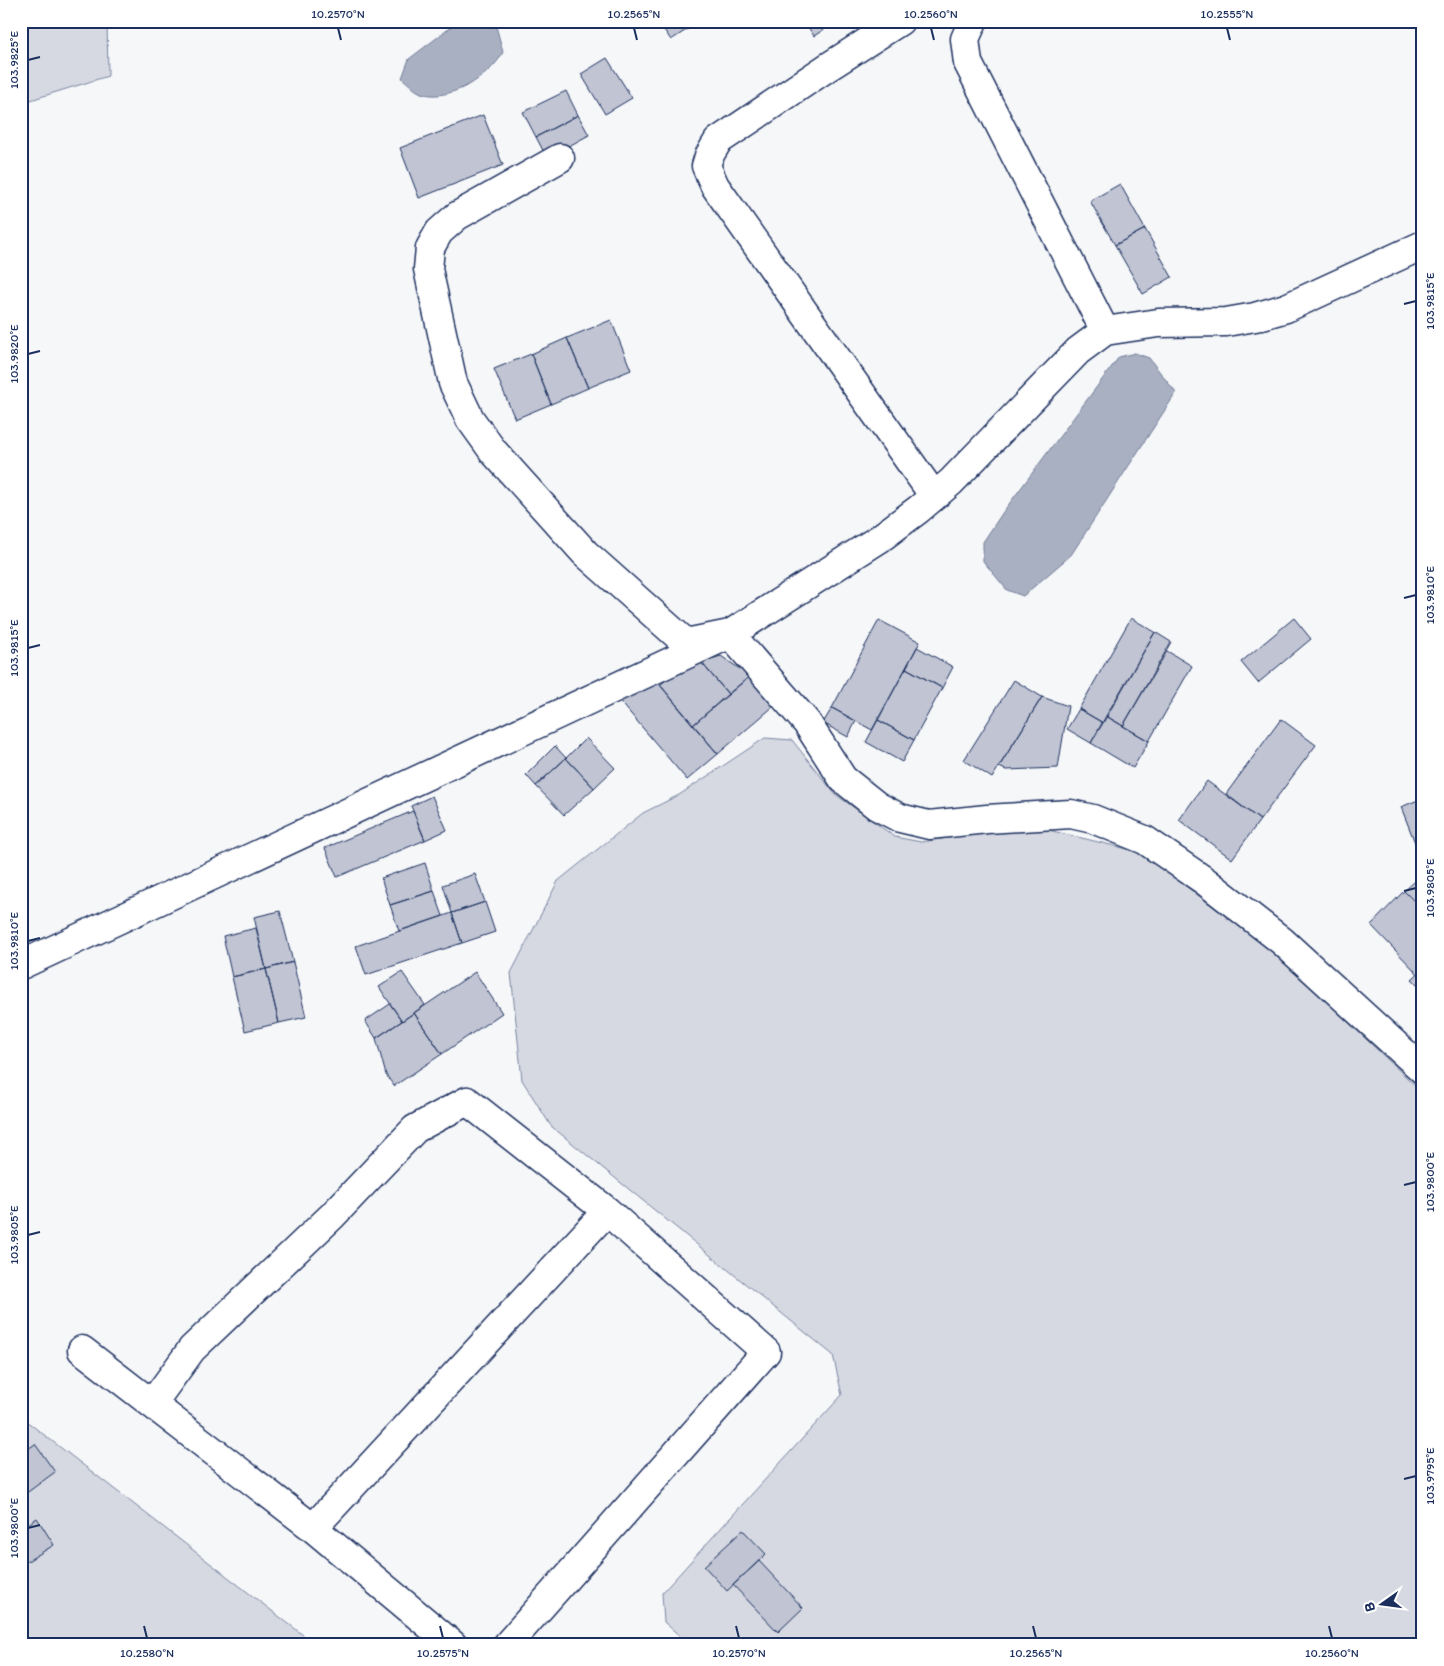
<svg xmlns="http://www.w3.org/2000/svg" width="1444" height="1666" font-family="Itim,sans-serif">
	<rect width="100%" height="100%" fill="#f6f7f9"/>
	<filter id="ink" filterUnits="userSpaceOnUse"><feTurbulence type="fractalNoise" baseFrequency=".02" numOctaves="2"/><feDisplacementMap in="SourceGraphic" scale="10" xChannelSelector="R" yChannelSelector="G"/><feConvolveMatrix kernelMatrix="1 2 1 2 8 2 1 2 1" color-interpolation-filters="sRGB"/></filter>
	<g filter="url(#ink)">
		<!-- green -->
		<path fill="#d6d9e2" stroke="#7884a0" d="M 21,21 L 107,21 L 108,76 L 21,103 Z
			M 765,738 L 792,740 L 835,794 L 895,837 L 921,842 L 989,832 L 1044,829 L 1140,852 L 1274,952 L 1423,1093 L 1423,1645 L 690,1645 L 664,1622 L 662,1593 L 842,1395 L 833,1355 L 551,1126 L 522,1080 L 511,973 L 558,881 L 643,813 L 679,795 Z
			M 21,1417 L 316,1645 L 21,1645 Z"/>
		<!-- water -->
		<path fill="#a9b0c1" stroke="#707c99" d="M 454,21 L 491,21 L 496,26 L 503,52 C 492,76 448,103 421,93 C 414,90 408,83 402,78 L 409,59 L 451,27 Z
			M 1135,353 L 1149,358 L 1176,393 L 1071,555 L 1023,596 L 1007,590 L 983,561 L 983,542 L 1003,512 L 1119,357 Z"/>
		<!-- building -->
		<path fill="#c0c4d3" stroke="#1b2f5e" d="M 658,21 L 687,21 L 691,27 L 671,40 Z
			M 804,21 L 837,21 L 814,36 Z
			M 607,58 L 632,98 L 605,114 L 581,74 Z
			M 566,91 L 578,115 L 536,137 L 523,112 Z
			M 483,115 L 503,165 L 419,198 L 400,148 Z
			M 578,115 L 589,135 L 547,158 L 536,137 Z
			M 1120,184 L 1145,229 L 1115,245 L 1090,201 Z
			M 1145,229 L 1172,277 L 1143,294 L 1115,245 Z
			M 611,320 L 631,370 L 588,388 L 567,338 Z
			M 567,338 L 588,388 L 551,404 L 531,354 Z
			M 531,354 L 551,404 L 515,419 L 494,369 Z
			M 1131,618 L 1155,632 L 1103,723 L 1079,709 Z
			M 1294,618 L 1311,639 L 1258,683 L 1241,662 Z
			M 879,620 L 920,642 L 872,730 L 832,708 Z
			M 1155,632 L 1171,642 L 1123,726 L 1106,716 Z
			M 917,647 L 953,667 L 942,688 L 906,668 Z
			M 1167,651 L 1192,666 L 1149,741 L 1123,726 Z
			M 695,655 L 728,694 L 693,725 L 660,685 Z
			M 721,656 L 750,676 L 728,694 L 701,662 Z
			M 906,668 L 942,688 L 914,740 L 878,720 Z
			M 651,674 L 718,754 L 687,780 L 619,700 Z
			M 750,676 L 775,705 L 718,754 L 693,725 Z
			M 1014,680 L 1042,697 L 992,778 L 964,760 Z
			M 1042,697 L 1068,706 L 1058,768 L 1006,770 L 999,767 Z
			M 832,708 L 856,721 L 848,737 L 823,723 Z
			M 1079,709 L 1103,723 L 1091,743 L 1067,729 Z
			M 1106,716 L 1149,741 L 1133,768 L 1091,743 Z
			M 1281,719 L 1316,745 L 1260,820 L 1226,794 Z
			M 878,720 L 914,740 L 902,762 L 866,742 Z
			M 586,738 L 615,768 L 594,788 L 566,758 Z
			M 555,746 L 566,758 L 536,786 L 526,775 Z
			M 566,758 L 594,788 L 564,815 L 536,786 Z
			M 1207,781 L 1260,820 L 1232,859 L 1179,820 Z
			M 432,796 L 447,830 L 425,840 L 411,806 Z
			M 1423,798 L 1423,857 L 1421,858 L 1401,807 Z
			M 413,811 L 425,840 L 337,877 L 325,848 Z
			M 425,863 L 434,891 L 390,905 L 381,878 Z
			M 475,874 L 485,902 L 452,913 L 443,885 Z
			M 1423,874 L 1423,910 L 1404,891 Z
			M 434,891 L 443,916 L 399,931 L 390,905 Z
			M 1404,891 L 1423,910 L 1423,969 L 1418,974 L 1371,925 Z
			M 485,902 L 495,932 L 462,943 L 452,913 Z
			M 280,911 L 293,962 L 266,969 L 254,917 Z
			M 452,913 L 462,943 L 366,975 L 356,946 Z
			M 256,928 L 266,969 L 232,977 L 223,936 Z
			M 293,962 L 306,1017 L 279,1023 L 266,969 Z
			M 266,969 L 279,1023 L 245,1031 L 232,977 Z
			M 1423,969 L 1423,990 L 1412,979 Z
			M 402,972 L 425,1005 L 402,1021 L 379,987 Z
			M 475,972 L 502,1013 L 442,1054 L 414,1013 Z
			M 390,1004 L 402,1021 L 376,1038 L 365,1021 Z
			M 414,1013 L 442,1054 L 394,1086 L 386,1075 L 376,1038 Z
			M 35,1444 L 55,1472 L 21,1497 L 21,1454 Z
			M 37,1518 L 54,1545 L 21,1565 L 21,1529 Z
			M 743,1530 L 766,1554 L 727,1591 L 704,1566 Z
			M 759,1561 L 803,1608 L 778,1632 L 733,1585 Z"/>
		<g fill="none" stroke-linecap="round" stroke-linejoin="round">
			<defs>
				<path id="minor" d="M 900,21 L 828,67 L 718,141 L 709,156 L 706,166 L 715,186 L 934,496
					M 973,21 L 965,39 L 968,63 L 1105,331
					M 560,158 L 457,216 L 439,232 L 430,248 L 428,269 L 453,383 L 470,419 L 493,451 L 585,553 L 686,643 L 730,634 L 807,723 L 843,779 L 877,806 L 900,818 L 929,825 L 987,819 L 1071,814 L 1093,819 L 1145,840 L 1205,881 L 1282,941 L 1423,1070
					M 21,965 L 730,634 L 879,539 L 919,509 L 951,482 L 1078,351 L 1105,331 L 1158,323 L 1226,322 L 1255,317 L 1286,308 L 1423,245
					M 82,1350 L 313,1528 L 453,1645
					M 152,1404 L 192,1349 L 332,1216 L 415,1129 L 467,1101 L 607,1211 L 766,1352 L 507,1645
					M 313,1528 L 607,1211"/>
			</defs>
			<!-- minor casing -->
			<use href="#minor" stroke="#1b2f5e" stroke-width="31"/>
			<!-- minor -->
			<use href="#minor" stroke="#fff" stroke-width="28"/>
		</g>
	</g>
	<!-- ticks -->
	<path fill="none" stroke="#1b2f5e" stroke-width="2" d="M 338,28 L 341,40M 634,28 L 637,40M 931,28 L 934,40M 1227,28 L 1230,40M 28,60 L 40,57M 1404,304 L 1416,301M 28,354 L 40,351M 1404,598 L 1416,595M 28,648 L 40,645M 1404,891 L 1416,888M 28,941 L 40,938M 1404,1185 L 1416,1182M 28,1235 L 40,1232M 1404,1479 L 1416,1476M 28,1528 L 40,1525M 144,1626 L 147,1638M 440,1626 L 443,1638M 736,1626 L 739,1638M 1033,1626 L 1036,1638M 1329,1626 L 1332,1638"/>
	<!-- margin -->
	<rect width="1444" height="1666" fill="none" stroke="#fff" stroke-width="55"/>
	<!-- north arrow -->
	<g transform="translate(1382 1604) rotate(256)" stroke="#ffffff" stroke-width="4" paint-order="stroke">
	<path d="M0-4L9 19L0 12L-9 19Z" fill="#1b2f5e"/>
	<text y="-8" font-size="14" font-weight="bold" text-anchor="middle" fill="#1b2f5e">B</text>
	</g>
	<rect x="28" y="28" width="1388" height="1610" fill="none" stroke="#1b2f5e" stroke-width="2"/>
	<g font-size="12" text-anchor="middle" fill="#1b2f5e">
		<text x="338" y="18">10.2570°N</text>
		<text x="634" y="18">10.2565°N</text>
		<text x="931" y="18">10.2560°N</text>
		<text x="1227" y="18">10.2555°N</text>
		<text transform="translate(14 60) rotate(-90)" y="4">103.9825°E</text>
		<text transform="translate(1430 301) rotate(-90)" y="4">103.9815°E</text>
		<text transform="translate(14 354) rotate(-90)" y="4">103.9820°E</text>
		<text transform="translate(1430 595) rotate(-90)" y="4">103.9810°E</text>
		<text transform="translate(14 648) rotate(-90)" y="4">103.9815°E</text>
		<text transform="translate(1430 888) rotate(-90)" y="4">103.9805°E</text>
		<text transform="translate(14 941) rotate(-90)" y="4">103.9810°E</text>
		<text transform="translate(1430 1182) rotate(-90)" y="4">103.9800°E</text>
		<text transform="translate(14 1235) rotate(-90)" y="4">103.9805°E</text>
		<text transform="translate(1430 1476) rotate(-90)" y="4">103.9795°E</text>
		<text transform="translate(14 1528) rotate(-90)" y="4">103.9800°E</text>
		<text x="147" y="1657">10.2580°N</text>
		<text x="443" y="1657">10.2575°N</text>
		<text x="739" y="1657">10.2570°N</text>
		<text x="1036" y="1657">10.2565°N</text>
		<text x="1332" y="1657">10.2560°N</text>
	</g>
</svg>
